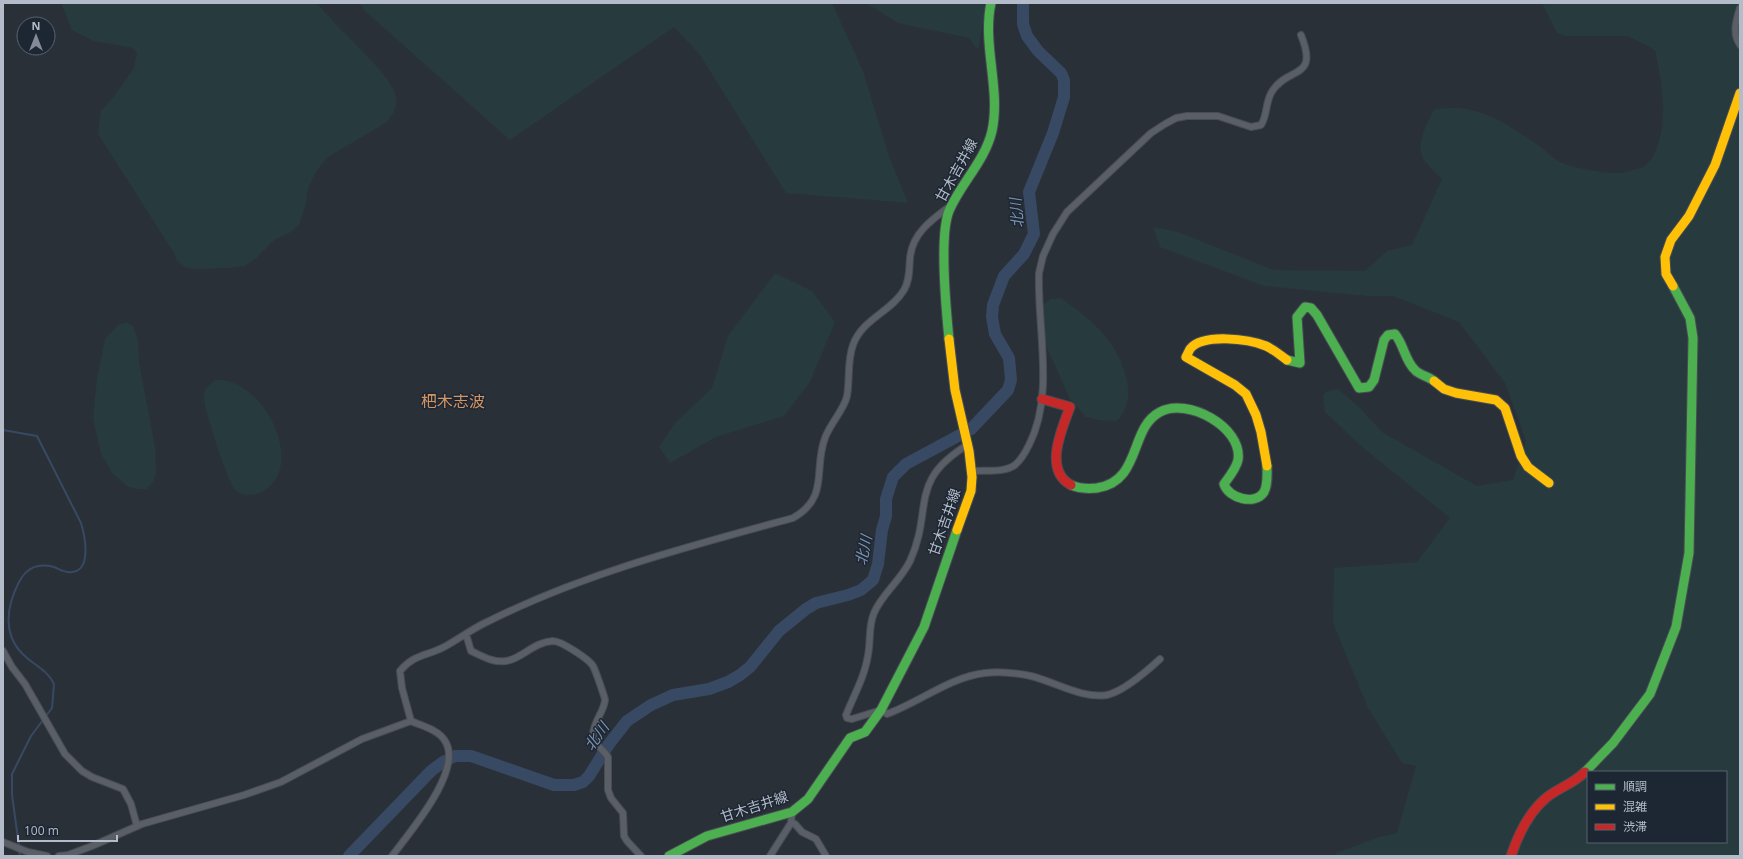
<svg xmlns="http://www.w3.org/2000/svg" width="1743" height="859" font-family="'Open Sans','Noto Sans JP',sans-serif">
	<rect width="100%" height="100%" fill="#2a3038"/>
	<!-- green -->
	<path fill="#273a3e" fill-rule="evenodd" d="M 61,3 L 317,3 C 334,26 392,73 396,97 C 398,108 392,117 384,124 L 328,157 L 317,170 L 308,188 L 306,204 L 299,225 L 291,232 L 274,240 L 256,258 L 245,266 L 228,268 L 193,269 L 184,267 L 177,261 L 174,253 L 98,134 L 101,111 L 115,95 L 134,68 L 137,53 L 133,48 L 94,41 L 72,30 Z
		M 359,3 L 832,3 L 863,71 L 889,156 L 908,203 L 786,193 L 700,55 L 674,27 L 510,140 L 365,11 Z
		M 866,3 L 987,3 L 978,50 L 969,38 L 898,23 Z
		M 1542,3 L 1740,3 L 1740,856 L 1335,856 L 1336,853 L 1379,837 L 1397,833 L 1416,766 L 1402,763 L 1368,708 L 1333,623 L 1334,568 L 1417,562 L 1450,518 L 1361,446 L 1325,412 L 1323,396 L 1327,391 L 1338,389 L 1360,408 L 1382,432 L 1477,486 L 1513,480 L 1526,441 L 1505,383 L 1459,322 L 1393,296 L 1367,296 L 1264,286 L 1160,247 L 1153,227 L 1178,232 L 1274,270 L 1365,271 L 1387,251 L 1412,245 L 1442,179 C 1436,173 1429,167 1424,160 C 1414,146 1427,123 1434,110 C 1474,100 1507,124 1538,145 C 1545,150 1552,158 1560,162 C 1574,168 1602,173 1617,173 C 1626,173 1635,169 1644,167 C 1648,163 1653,158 1655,152 C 1669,121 1662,83 1655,50 L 1628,36 L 1566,36 L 1557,33 ZM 1588,772 L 1726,772 L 1726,842 L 1588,842 Z
		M 775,273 L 812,291 L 835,322 L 810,382 L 784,416 L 716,437 L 670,463 L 659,447 L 675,423 L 712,388 L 728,336 Z
		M 1061,298 C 1076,309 1093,321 1105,336 C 1123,357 1141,400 1116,421 L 1099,420 L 1086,417 L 1070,399 L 1044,341 L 1044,304 L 1051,299 Z
		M 127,322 L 133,326 L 138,340 L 139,362 L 155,447 L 156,474 L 153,482 L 146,489 L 139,489 L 128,487 L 113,474 L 101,454 L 93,418 L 97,379 L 105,339 L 118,325 Z
		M 215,380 C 265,376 310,472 259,493 C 253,496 242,496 236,491 C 229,485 203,407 204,397 C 204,390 209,385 215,380 Z"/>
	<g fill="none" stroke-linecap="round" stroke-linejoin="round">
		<!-- stream -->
		<path stroke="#384963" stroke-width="2" d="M 3,430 L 37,436 L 81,523 C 85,536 93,575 68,572 C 63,572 59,569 54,567 C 38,563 27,567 19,582 C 6,607 2,637 26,657 C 36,666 48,671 54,684 L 52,708 L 31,736 L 12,774 L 12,795 L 19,846
			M 19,851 L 20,856"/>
		<!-- river -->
		<path stroke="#384963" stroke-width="12" d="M 349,856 L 431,771 L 443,762 L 455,756 L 471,756 L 554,785 L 574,785 L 583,782 L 589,776 L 609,744 L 627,721 L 651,705 L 673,695 L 709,689 L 728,682 L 740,675 L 750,667 L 779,631 L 806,609 L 816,603 L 848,595 L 861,590 L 873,580 L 878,564 L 882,530 L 886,516 L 886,499 L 893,477 L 906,464 L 971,429 L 1008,390 L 1011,380 L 1009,358 L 995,334 L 992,317 L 993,305 L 1004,276 L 1024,254 L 1034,234 L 1029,192 L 1053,133 L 1064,97 L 1064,80 L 1061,73 L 1038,51 L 1027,36 L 1023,24 L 1023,3"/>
		<defs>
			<path id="street" d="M 1740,8 C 1736,20 1732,34 1740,45
				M 969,444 C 907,481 934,508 910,561 C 901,580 882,594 874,613 C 868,627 871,641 868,655 C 865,676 854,695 846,715 L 847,718 L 852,719 L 881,710 L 887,714 C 920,702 950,677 985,673 C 1000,671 1016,673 1031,676 C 1055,682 1082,699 1107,695 C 1124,691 1147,671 1160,659
				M 973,471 C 985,470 1004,473 1015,465 C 1021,460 1025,453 1029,445 C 1055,394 1037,329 1039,273 L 1043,256 L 1053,234 L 1067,212 L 1151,133 L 1165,124 L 1176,118 L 1187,116 L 1218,116 L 1251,127 L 1261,125 C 1268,115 1265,100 1273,90 C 1289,66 1319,80 1301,35
				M 466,634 L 471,651 C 482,656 493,663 506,661 C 522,659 533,642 553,641 C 561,641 589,659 593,666 C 595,669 605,698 605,700 C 604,712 593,722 593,735 C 593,744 603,749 608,757 L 608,790 L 611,798 L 623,813 L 624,836 L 627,841 L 641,856
				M 3,651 L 12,667 L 25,684 L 65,754 L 82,771 L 92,777 L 123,789 L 131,804 L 137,826
				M 411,721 L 402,688 L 400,671 C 414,654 427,656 444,647 C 459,639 473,628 489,621 C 585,573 690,546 793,518 C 830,497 813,469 825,438 C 830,424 845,408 847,396 C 850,379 847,361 853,345 C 862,319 891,312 904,290 C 910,280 909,269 910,258 C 912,234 931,220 949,207
				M 791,823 L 795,824 L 802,832 L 816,839 L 826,856
				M 3,842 L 28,852 L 47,856
				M 59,856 L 68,855 L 92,846 L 142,824 L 244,795 L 281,782 L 362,739 L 411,721 C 422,726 439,730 445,741 C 464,770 409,833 392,856
				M 770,856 L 791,823 L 792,812"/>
			<path id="fast" d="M 949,339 C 946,309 939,236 949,211 C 961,183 985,161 992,131 C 1001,89 982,45 991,3
				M 1287,360 L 1300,363 L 1297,317 L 1305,307 L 1311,308 L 1317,315 L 1359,388 L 1369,387 L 1374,380 L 1384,340 L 1388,335 L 1395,334 C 1404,345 1405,361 1415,370 C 1419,375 1428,376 1434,381
				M 1071,485 C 1080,489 1088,489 1097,488 C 1142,481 1129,428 1160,412 C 1187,397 1243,427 1238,460 C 1236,469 1229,477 1224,484 C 1228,498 1255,506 1264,492 C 1268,485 1267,475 1267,466
				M 1585,772 L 1613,743 L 1650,694 L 1676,627 L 1689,553 L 1693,338 L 1690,318 L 1673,286
				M 669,856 L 707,836 L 792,812 L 808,799 L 850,738 L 865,732 L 881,710 L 924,627 L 957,530"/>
			<path id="slow" d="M 1673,286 L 1666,274 L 1665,257 L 1671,240 L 1689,216 L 1715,165 L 1740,93
				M 949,339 L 955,390 L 969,451 L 972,477 L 971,491 L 957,530
				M 1434,381 L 1444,389 L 1456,393 L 1496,400 L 1505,408 L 1521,456 L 1528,467 L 1549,483
				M 1267,466 L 1261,432 L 1256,415 L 1246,394 L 1235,385 L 1186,357 C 1187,355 1189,351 1190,349 C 1203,333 1249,339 1266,346 C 1273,349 1280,355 1287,360"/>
			<path id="jam" d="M 1042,399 L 1070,407 C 1062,429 1043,470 1071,485
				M 1511,856 C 1518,835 1528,813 1546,798 C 1558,788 1573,784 1585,772"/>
		</defs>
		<!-- street casing -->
		<use href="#street" stroke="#484c53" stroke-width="8"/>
		<!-- fast casing -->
		<use href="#fast" stroke="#484c53" stroke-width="11"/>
		<!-- slow casing -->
		<use href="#slow" stroke="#484c53" stroke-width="11"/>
		<!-- jam casing -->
		<use href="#jam" stroke="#484c53" stroke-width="11"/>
		<!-- street -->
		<use href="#street" stroke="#5a5e66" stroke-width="6"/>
		<!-- fast -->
		<use href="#fast" stroke="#4caf50" stroke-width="9"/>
		<!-- slow -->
		<use href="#slow" stroke="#ffc107" stroke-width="9"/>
		<!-- jam -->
		<use href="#jam" stroke="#c62828" stroke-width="9"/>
	</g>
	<g text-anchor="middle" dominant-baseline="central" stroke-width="3" stroke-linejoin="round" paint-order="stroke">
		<!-- street labels -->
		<g font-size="14" fill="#b4bcc9" stroke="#1d2633">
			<text transform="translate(956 170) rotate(-61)">甘木吉井線</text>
			<text transform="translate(944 522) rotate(-71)">甘木吉井線</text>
			<text transform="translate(754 806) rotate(-18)">甘木吉井線</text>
		</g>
		<!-- water labels -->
		<g font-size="15" font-style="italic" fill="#7c92b1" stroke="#1d2633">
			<text transform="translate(1016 213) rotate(-95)">北川</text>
			<text transform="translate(863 550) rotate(-78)">北川</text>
			<text transform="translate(596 736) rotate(-54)">北川</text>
		</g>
		<!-- quarter labels -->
		<g font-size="16" fill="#d59563" stroke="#1d2633">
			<text x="453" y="401">杷木志波</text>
		</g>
	</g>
	<!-- border -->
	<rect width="1743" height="859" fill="none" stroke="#b4bcc9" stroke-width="8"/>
	<!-- legend -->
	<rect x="1587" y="771" width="140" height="72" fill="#1d2633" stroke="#59626f"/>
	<rect x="1595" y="784" width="20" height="6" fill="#4caf50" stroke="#59626f"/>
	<text x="1623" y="791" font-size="12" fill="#b4bcc9">順調</text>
	<rect x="1595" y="804" width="20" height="6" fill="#ffc107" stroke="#59626f"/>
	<text x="1623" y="811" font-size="12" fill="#b4bcc9">混雑</text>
	<rect x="1595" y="824" width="20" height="6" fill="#c62828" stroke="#59626f"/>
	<text x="1623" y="831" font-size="12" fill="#b4bcc9">渋滞</text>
	<!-- north arrow -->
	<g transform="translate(36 36)"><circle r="19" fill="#1d2633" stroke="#59626f"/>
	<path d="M0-3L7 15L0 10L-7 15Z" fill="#848b96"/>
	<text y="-6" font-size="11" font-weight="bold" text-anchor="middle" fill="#b4bcc9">N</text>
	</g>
	<!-- scale -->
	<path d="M18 835v6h99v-6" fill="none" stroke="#b4bcc9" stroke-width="2"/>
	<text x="24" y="835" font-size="12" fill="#b4bcc9" stroke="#1d2633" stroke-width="3" paint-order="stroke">100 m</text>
</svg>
